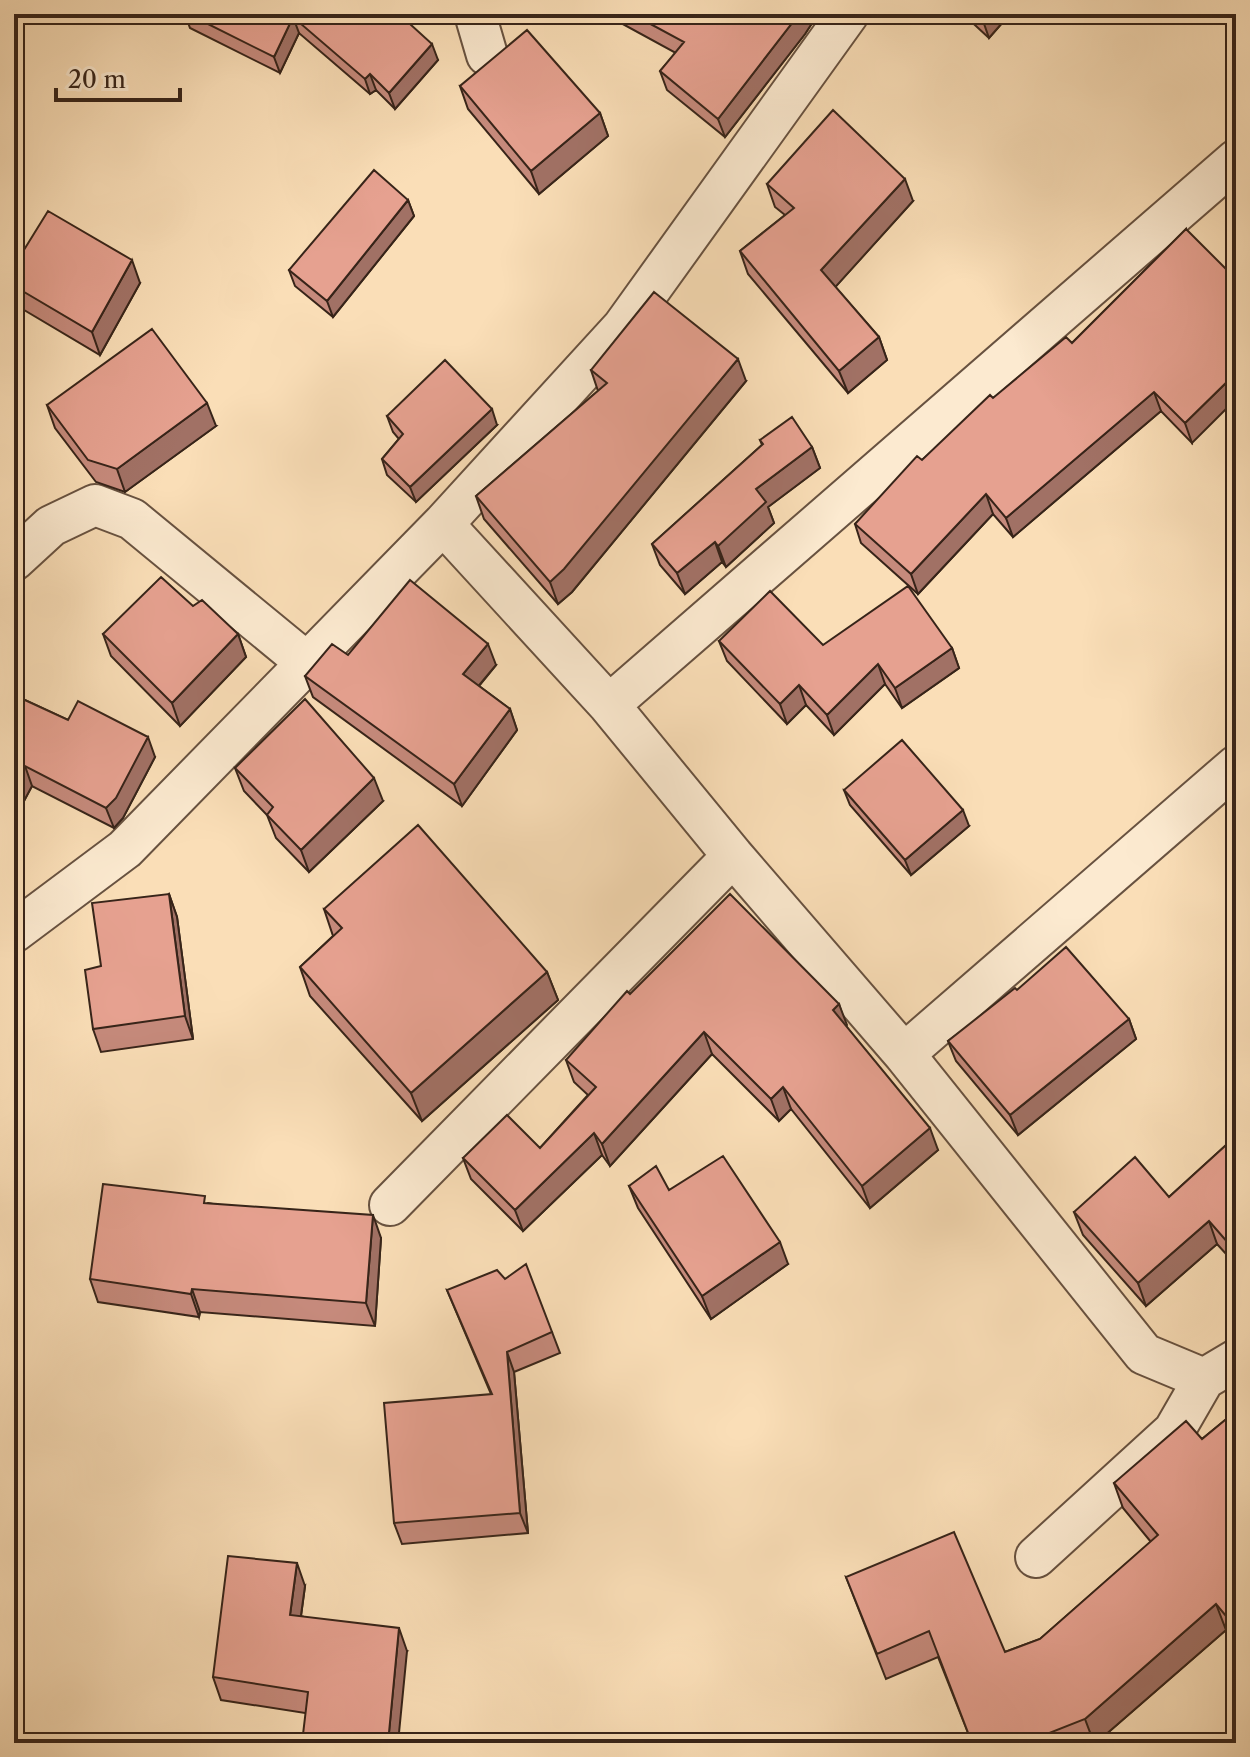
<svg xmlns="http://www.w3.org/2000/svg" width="1250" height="1757" font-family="'Libre Caslon Text',serif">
	<rect width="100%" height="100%" fill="#fadeb7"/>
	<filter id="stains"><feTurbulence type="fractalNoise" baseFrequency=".0025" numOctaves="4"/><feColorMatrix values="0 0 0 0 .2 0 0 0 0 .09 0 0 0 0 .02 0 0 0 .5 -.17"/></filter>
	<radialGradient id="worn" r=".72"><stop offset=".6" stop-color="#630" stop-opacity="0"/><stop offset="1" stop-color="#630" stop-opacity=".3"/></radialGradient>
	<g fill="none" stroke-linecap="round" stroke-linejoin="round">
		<defs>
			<path id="minor" d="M 475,14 L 487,55
				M 443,524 L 609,705 L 733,856 L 904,1054 L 1144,1354 L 1204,1379 L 1236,1360
				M 14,560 L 51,526 L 95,505 L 132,519 L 307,663
				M 609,705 L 1236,160
				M 14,932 L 125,849 L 443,524 L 623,327 L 848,14
				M 904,1054 L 1236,766
				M 390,1205 L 733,856
				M 1036,1557 L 1174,1431 L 1204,1379"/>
		</defs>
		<!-- minor casing -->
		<use href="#minor" stroke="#685240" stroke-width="44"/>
		<!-- minor -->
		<use href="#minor" stroke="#fcead0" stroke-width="40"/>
	</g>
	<!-- wall -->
	<path fill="#c68a7c" stroke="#372419" stroke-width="2" d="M 185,14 L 399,14 L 438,60 L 395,109 L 376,90 L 370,94 L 299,33 L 280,73 L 190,28 Z
		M 616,14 L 818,14 L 805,34 L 725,137 L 667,90 L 660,71 L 676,53 L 619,22 Z
		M 963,14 L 1010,14 L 989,38 Z
		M 460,86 L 600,113 L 608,136 L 539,194 L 468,109 Z
		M 767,184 L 913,201 L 835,287 L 879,337 L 887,360 L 848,393 L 748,274 L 740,251 L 785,215 L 775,207 Z
		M 408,200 L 414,216 L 333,317 L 295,286 L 289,270 Z
		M 1186,229 L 1192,443 L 1161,411 L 1013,537 L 993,514 L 918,594 L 861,543 L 855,524 L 922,460 L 993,398 L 1072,343 Z
		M 14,266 L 140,283 L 100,355 L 14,304 Z
		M 591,370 L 746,381 L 572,592 L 558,604 L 484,519 L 476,496 L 598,391 Z
		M 47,405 L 216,426 L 125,492 L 96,482 L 55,428 Z
		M 387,416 L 497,425 L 416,502 L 387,475 L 382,459 L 399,439 L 393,432 Z
		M 760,440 L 812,447 L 820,468 L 768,507 L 774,523 L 726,567 L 722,562 L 685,594 L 660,565 L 652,544 L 762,445 Z
		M 193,606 L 238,634 L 246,657 L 180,726 L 111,656 L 103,634 Z
		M 719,641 L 823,645 L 952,648 L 959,668 L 902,708 L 885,684 L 834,735 L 806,705 L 787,724 L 727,661 Z
		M 348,655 L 496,665 L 479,686 L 510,709 L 517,730 L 462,806 L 313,697 L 305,676 Z
		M 14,695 L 68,720 L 155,757 L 123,818 L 114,828 L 32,786 L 17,814 L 14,813 Z
		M 235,768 L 383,801 L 309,872 L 276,838 L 267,815 L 244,791 Z
		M 844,790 L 969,826 L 911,875 L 850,805 Z
		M 169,894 L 177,917 L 193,1039 L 101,1052 L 93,1029 L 101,966 Z
		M 324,909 L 547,972 L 558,1000 L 422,1121 L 310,996 L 300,967 L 333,936 Z
		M 1017,990 L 1129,1019 L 1136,1039 L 1018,1135 L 956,1061 L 948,1041 Z
		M 839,1004 L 846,1026 L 938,1150 L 870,1208 L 791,1109 L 779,1121 L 712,1054 L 610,1166 L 602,1155 L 523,1231 L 471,1179 L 463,1158 L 540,1148 L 588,1095 L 574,1082 L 566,1060 Z
		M 1236,1136 L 1236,1265 L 1217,1244 L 1146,1306 L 1083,1235 L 1074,1212 L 1169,1197 Z
		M 629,1186 L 669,1190 L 788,1264 L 711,1319 L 638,1208 Z
		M 208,1203 L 381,1238 L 375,1326 L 200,1312 L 199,1317 L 98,1302 L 90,1279 Z
		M 447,1290 L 552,1332 L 560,1353 L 514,1372 L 528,1533 L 402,1544 L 394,1523 L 491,1394 Z
		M 1236,1411 L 1236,1642 L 1226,1630 L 1096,1743 L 972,1743 L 938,1657 L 886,1679 L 846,1577 L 1005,1652 L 1040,1639 L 1151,1542 L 1123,1508 L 1114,1483 L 1202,1439 Z
		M 305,1586 L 301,1616 L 407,1651 L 305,1713 L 221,1700 L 213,1677 Z"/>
	<!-- shaded-wall -->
	<path fill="#a17165" stroke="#372419" stroke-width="2" d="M 799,14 L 818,14 L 805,34 L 725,137 L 718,119 Z
		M 982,14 L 1010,14 L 989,38 L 981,15 Z
		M 293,17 L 299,33 L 280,73 L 274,57 Z
		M 432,44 L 438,60 L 395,109 L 389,93 Z
		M 370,74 L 376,90 L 370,94 L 365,79 Z
		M 600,113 L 608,136 L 539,194 L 531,171 Z
		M 905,179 L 913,201 L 830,293 L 821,270 Z
		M 408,200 L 414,216 L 333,317 L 327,301 Z
		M 132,260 L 140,283 L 100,355 L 92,332 Z
		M 879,337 L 887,360 L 848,393 L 839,371 Z
		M 738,359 L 746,381 L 572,592 L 558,604 L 550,582 Z
		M 1236,373 L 1236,399 L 1192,443 L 1185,423 Z
		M 1154,392 L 1161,411 L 1013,537 L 1006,518 Z
		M 207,403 L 216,426 L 125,492 L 117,469 Z
		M 492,409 L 497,425 L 416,502 L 410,487 Z
		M 812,447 L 820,468 L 768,507 L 774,523 L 726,567 L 718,546 L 756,489 Z
		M 986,494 L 993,514 L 918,594 L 911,574 Z
		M 715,542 L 722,562 L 685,594 L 677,573 Z
		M 238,634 L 246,657 L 180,726 L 172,703 Z
		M 488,644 L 496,665 L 471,695 L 463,674 Z
		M 952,648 L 959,668 L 902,708 L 895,688 Z
		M 878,664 L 885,684 L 834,735 L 827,715 Z
		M 799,685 L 806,705 L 787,724 L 780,704 Z
		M 510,709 L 517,730 L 462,806 L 454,784 Z
		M 148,737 L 155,757 L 123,818 L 114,828 L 106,808 Z
		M 25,766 L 32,786 L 17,814 L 14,806 L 14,786 Z
		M 374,778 L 383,801 L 309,872 L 301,850 Z
		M 963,810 L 969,826 L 911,875 L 905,860 Z
		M 169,894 L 177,917 L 193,1039 L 185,1016 Z
		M 547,972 L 558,1000 L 422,1121 L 411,1093 Z
		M 839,1004 L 847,1025 L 840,1032 L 833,1010 Z
		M 1129,1019 L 1136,1039 L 1018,1135 L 1010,1115 Z
		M 704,1032 L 712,1054 L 610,1166 L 602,1144 Z
		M 783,1087 L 791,1109 L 779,1121 L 771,1099 Z
		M 930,1128 L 938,1150 L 870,1208 L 862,1186 Z
		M 594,1133 L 602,1155 L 523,1231 L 515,1210 Z
		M 373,1215 L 381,1238 L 375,1326 L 366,1303 Z
		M 1209,1221 L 1217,1244 L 1146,1306 L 1138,1283 Z
		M 780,1242 L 788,1264 L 711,1319 L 702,1296 Z
		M 192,1289 L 200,1312 L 199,1317 L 191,1294 Z
		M 507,1352 L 514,1372 L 528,1533 L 520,1513 Z
		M 297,1563 L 305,1586 L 298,1637 L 290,1615 Z
		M 1216,1604 L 1226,1630 L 1096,1743 L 1094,1743 L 1085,1719 Z
		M 399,1628 L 407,1651 L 398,1743 L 388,1743 Z
		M 14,1637 L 16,1642 L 14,1743 Z"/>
	<!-- building -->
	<path fill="#e6a190" stroke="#372419" stroke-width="2" d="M 188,14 L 399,14 L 432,44 L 389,93 L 370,74 L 365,79 L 293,17 L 274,57 Z
		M 632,14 L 799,14 L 718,119 L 660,71 L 684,42 Z
		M 527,30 L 600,113 L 531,171 L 460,86 Z
		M 833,110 L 905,179 L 821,270 L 879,337 L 839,371 L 740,251 L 794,208 L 767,184 Z
		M 374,170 L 408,200 L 327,301 L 289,270 Z
		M 48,211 L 132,260 L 92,332 L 14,286 L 14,266 Z
		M 1186,229 L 1236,279 L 1236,373 L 1185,423 L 1154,392 L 1006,518 L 986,494 L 911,574 L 855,524 L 917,456 L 922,460 L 990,395 L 993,398 L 1066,337 L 1072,343 Z
		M 654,292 L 738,359 L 564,569 L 550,582 L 476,496 L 607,383 L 591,370 Z
		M 152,329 L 207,403 L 117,469 L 88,460 L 47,405 Z
		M 445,360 L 492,409 L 410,487 L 382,459 L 403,434 L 387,416 Z
		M 792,417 L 812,447 L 756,489 L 766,502 L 718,546 L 715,542 L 677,573 L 652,544 L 763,444 L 760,440 Z
		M 161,577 L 193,606 L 202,600 L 238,634 L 172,703 L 103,634 Z
		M 410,580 L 488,644 L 463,674 L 510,709 L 454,784 L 305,676 L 332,644 L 348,655 Z
		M 908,586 L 952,648 L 895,688 L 878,664 L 827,715 L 799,685 L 780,704 L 719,641 L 770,591 L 823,645 Z
		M 14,695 L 68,720 L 78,701 L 148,737 L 116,798 L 106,808 L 25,766 L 14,786 Z
		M 305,699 L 374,778 L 301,850 L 267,815 L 273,807 L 235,768 Z
		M 902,740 L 963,810 L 905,860 L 844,790 Z
		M 418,825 L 547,972 L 411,1093 L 300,967 L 342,928 L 324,909 Z
		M 169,894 L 185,1016 L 93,1029 L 85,970 L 101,966 L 92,903 Z
		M 730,894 L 839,1004 L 833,1010 L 930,1128 L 862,1186 L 783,1087 L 771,1099 L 704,1032 L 602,1144 L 594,1133 L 515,1210 L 463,1158 L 507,1115 L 540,1148 L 596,1087 L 566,1060 L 627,991 L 630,994 Z
		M 1066,947 L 1129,1019 L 1010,1115 L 948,1041 L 1015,988 L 1017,990 Z
		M 1236,1136 L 1236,1252 L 1209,1221 L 1138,1283 L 1074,1212 L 1135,1157 L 1169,1197 Z
		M 723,1156 L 780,1242 L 702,1296 L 629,1186 L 656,1166 L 669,1190 Z
		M 103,1184 L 205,1196 L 204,1203 L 373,1215 L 366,1303 L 192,1289 L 191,1294 L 90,1279 Z
		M 526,1264 L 552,1332 L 507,1352 L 520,1513 L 394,1523 L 384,1403 L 492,1394 L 447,1290 L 497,1270 L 505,1279 Z
		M 1236,1411 L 1236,1628 L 1216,1604 L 1085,1719 L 1024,1743 L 972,1743 L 929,1631 L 877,1654 L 846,1577 L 954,1532 L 1005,1652 L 1040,1639 L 1158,1535 L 1114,1483 L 1186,1421 L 1202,1439 Z
		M 228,1556 L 297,1563 L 290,1615 L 399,1628 L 388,1743 L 302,1743 L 308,1692 L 213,1677 Z
		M 1236,1729 L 1236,1743 L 1217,1743 Z"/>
	<!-- margin -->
	<rect width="1250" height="1757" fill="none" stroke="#fadeb7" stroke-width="48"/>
	<rect x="16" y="16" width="1218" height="1725" fill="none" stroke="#372419" stroke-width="4"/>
	<rect x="24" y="24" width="1202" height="1709" fill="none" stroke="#372419" stroke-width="2"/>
	<!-- scale -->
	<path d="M56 88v12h124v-12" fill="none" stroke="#372419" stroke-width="4"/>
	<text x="68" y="88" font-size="24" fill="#372419" stroke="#fcead0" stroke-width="6" paint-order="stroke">20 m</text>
	<rect width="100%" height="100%" filter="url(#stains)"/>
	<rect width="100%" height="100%" fill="url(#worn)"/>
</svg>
